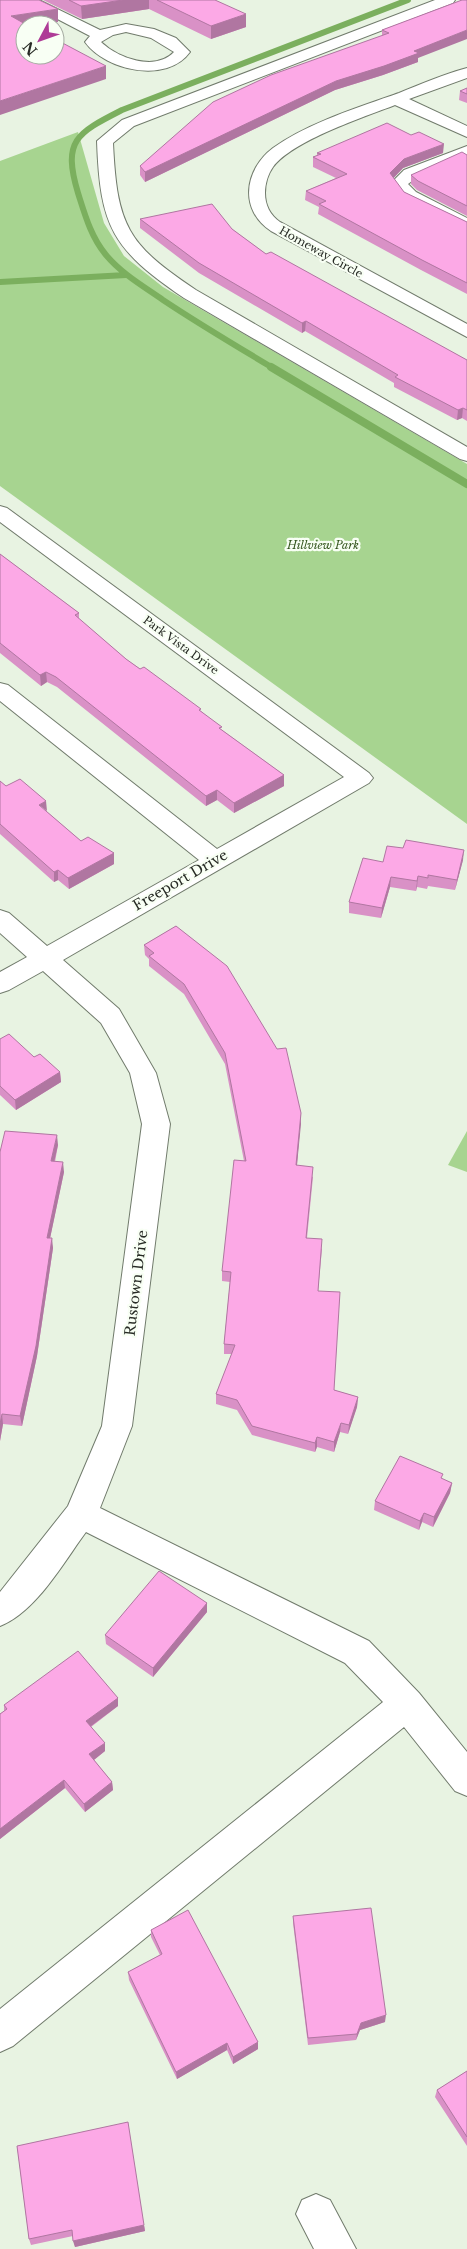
<svg xmlns="http://www.w3.org/2000/svg" width="467" height="2249" font-family="'Libre Baskerville',serif">
	<rect width="100%" height="100%" fill="#e8f3e2"/>
	<!-- green -->
	<path fill="#a7d490" d="M 78,132 L 104,223 L 124,256 L 163,287 L 467,464 L 467,824 L 0,486 L 0,161 Z
		M 467,1131 L 467,1172 L 448,1165 Z"/>
	<g fill="none" stroke-linecap="round" stroke-linejoin="round">
		<!-- stream-far1 -->
		<path stroke="#7baf5e" stroke-width="6" d="M 0,282 L 126,275
			M 273,368 C 236,346 199,324 163,300 C 143,286 122,274 106,255 C 91,237 85,215 78,193 C 62,140 77,133 122,110 L 408,0"/>
		<!-- stream -->
		<path stroke="#7baf5e" stroke-width="8" d="M 271,367 L 467,484"/>
		<defs>
			<path id="minor" d="M 21,0 L 39,0 L 100,30 L 126,24 L 154,29 L 176,38 L 190,52 C 167,84 106,71 85,42 L 90,36 ZM 126,32 L 151,38 L 174,52 C 155,72 118,58 101,42 L 113,35 Z
				M 435,0 L 455,0 L 453,3 L 134,126 L 113,143 C 117,226 127,244 196,290 L 467,447 L 467,461 L 460,459 L 184,298 C 112,249 100,227 97,141 L 122,120 Z
				M 467,68 L 467,78 L 409,99 L 467,126 L 467,137 L 395,105 C 364,117 292,141 273,167 C 268,174 265,184 265,193 C 265,205 270,215 280,222 L 467,324 L 467,337 L 271,231 C 239,210 244,170 273,148 C 308,123 359,107 399,93 C 421,84 444,74 467,68 Z
				M 467,146 L 467,157 L 416,178 L 408,184 L 416,192 L 467,218 L 467,230 L 404,200 L 391,183 L 404,170 Z
				M 0,506 L 7,508 L 369,773 L 373,778 L 369,783 L 63,960 L 119,1009 L 156,1073 L 170,1124 L 132,1426 L 100,1508 L 369,1641 L 419,1693 L 467,1752 L 467,1796 L 455,1791 L 404,1727 L 13,2046 L 0,2052 L 0,2009 L 383,1702 L 345,1663 L 86,1532 C 63,1563 36,1612 0,1626 L 0,1592 L 68,1506 L 102,1426 L 142,1124 L 130,1073 L 101,1023 L 43,971 L 9,990 L 0,993 L 0,972 L 27,957 L 0,933 L 0,910 L 9,913 L 47,946 L 199,860 L 0,701 L 0,683 L 8,685 L 217,849 L 344,777 L 0,522 Z
				M 316,2194 L 330,2200 L 356,2249 L 314,2249 L 296,2214 L 302,2200 Z"/>
		</defs>
		<!-- minor casing -->
		<use href="#minor" stroke="#717b6c" stroke-width="2"/>
		<!-- minor -->
		<use href="#minor" fill="#fff" fill-rule="evenodd"/>
	</g>
	<!-- wall -->
	<path fill="#d991c6" d="M 43,0 L 215,0 L 246,27 L 211,39 L 149,9 L 82,19 Z
		M 462,0 L 418,58 L 418,62 L 383,75 L 335,90 L 145,182 L 140,175 L 140,166 L 382,36 L 382,30 Z
		M 467,88 L 467,103 L 459,100 L 460,91 Z
		M 317,153 L 443,153 L 403,168 L 393,178 L 404,192 L 467,222 L 467,294 L 421,270 L 318,214 L 319,207 L 305,200 L 306,191 L 336,178 L 313,167 L 313,157 L 317,156 Z
		M 467,155 L 467,216 L 417,190 L 411,184 L 411,175 Z
		M 140,219 L 232,229 L 266,254 L 467,360 L 467,421 L 462,418 L 457,420 L 394,387 L 394,383 L 305,331 L 302,333 L 199,273 L 140,228 Z
		M 0,554 L 79,613 L 79,619 L 126,659 L 201,711 L 222,730 L 284,775 L 284,786 L 234,813 L 217,800 L 206,806 L 57,687 L 47,682 L 41,686 L 0,653 Z
		M 0,781 L 6,786 L 46,811 L 81,841 L 114,853 L 114,864 L 69,889 L 58,880 L 54,882 L 0,834 Z
		M 463,860 L 455,890 L 428,886 L 427,889 L 417,887 L 416,891 L 390,887 L 381,918 L 349,913 L 349,902 L 383,862 Z
		M 176,926 L 301,1113 L 297,1165 L 313,1177 L 307,1238 L 322,1249 L 318,1291 L 334,1390 L 358,1397 L 357,1407 L 348,1434 L 340,1432 L 334,1452 L 317,1447 L 315,1452 L 252,1435 L 237,1410 L 216,1404 L 216,1394 L 232,1354 L 224,1354 L 224,1344 L 230,1282 L 222,1281 L 222,1271 L 244,1161 L 225,1064 L 184,994 L 149,966 L 149,959 L 145,955 L 144,945 Z
		M 0,1039 L 34,1057 L 60,1072 L 61,1082 L 16,1110 L 0,1095 Z
		M 58,1145 L 55,1162 L 64,1172 L 50,1238 L 53,1248 L 37,1356 L 22,1426 L 3,1424 L 0,1441 L 0,1152 Z
		M 442,1479 L 452,1483 L 450,1493 L 433,1527 L 422,1522 L 419,1530 L 374,1510 L 375,1501 Z
		M 207,1603 L 207,1612 L 153,1677 L 106,1644 L 105,1635 Z
		M 118,1698 L 118,1706 L 91,1727 L 105,1751 L 94,1760 L 112,1782 L 113,1790 L 85,1812 L 65,1788 L 0,1839 L 0,1714 L 4,1711 L 4,1705 Z
		M 293,1916 L 385,2022 L 360,2030 L 356,2040 L 308,2045 L 293,1923 Z
		M 151,1930 L 258,2042 L 258,2049 L 233,2064 L 227,2050 L 177,2079 L 129,1980 L 128,1972 L 160,1955 L 151,1937 Z
		M 467,2071 L 467,2146 L 435,2097 L 437,2090 Z
		M 17,2146 L 144,2225 L 145,2231 L 75,2247 L 73,2236 L 31,2245 L 29,2239 Z"/>
	<!-- shaded-wall -->
	<path fill="#b076a1" d="M 123,0 L 149,0 L 149,9 L 82,19 L 81,6 Z
		M 58,9 L 58,22 L 40,25 L 25,25 L 11,16 Z
		M 246,14 L 246,27 L 211,39 L 211,26 Z
		M 467,30 L 467,39 L 418,58 L 418,62 L 383,75 L 335,90 L 145,182 L 145,172 L 336,81 Z
		M 106,66 L 106,79 L 0,115 L 0,101 Z
		M 444,144 L 443,153 L 403,168 L 389,183 L 390,173 L 404,159 Z
		M 306,321 L 305,331 L 302,333 L 302,323 Z
		M 463,408 L 462,418 L 457,420 L 458,410 Z
		M 46,672 L 47,682 L 41,686 L 40,675 Z
		M 284,775 L 284,786 L 234,813 L 234,803 Z
		M 217,790 L 217,800 L 206,806 L 206,796 Z
		M 46,801 L 47,811 L 39,805 Z
		M 464,850 L 463,860 L 455,890 L 457,880 Z
		M 114,853 L 114,864 L 69,889 L 68,878 Z
		M 58,870 L 58,880 L 54,882 L 54,872 Z
		M 418,876 L 417,887 L 416,891 L 417,881 Z
		M 391,877 L 390,887 L 381,918 L 382,908 Z
		M 60,1072 L 61,1082 L 16,1110 L 15,1100 Z
		M 301,1113 L 301,1124 L 296,1175 L 296,1165 Z
		M 57,1135 L 58,1145 L 52,1171 L 51,1161 Z
		M 63,1162 L 64,1172 L 48,1248 L 47,1238 Z
		M 52,1238 L 53,1248 L 37,1356 L 22,1426 L 20,1416 Z
		M 358,1397 L 357,1407 L 348,1434 L 349,1425 Z
		M 2,1414 L 3,1424 L 0,1441 L 0,1424 Z
		M 341,1423 L 340,1432 L 334,1452 L 334,1442 Z
		M 317,1437 L 317,1447 L 315,1452 L 315,1443 Z
		M 452,1483 L 450,1493 L 433,1527 L 434,1517 Z
		M 424,1513 L 422,1522 L 419,1530 L 420,1521 Z
		M 207,1603 L 207,1612 L 153,1677 L 153,1668 Z
		M 118,1698 L 118,1706 L 87,1729 L 86,1721 Z
		M 105,1743 L 105,1751 L 90,1763 L 89,1754 Z
		M 64,1780 L 65,1788 L 0,1839 L 0,1829 Z
		M 112,1782 L 113,1790 L 85,1812 L 84,1804 Z
		M 386,2015 L 385,2022 L 360,2030 L 356,2040 L 357,2034 L 361,2023 Z
		M 258,2042 L 258,2049 L 233,2064 L 233,2057 Z
		M 227,2043 L 227,2050 L 177,2079 L 176,2072 Z
		M 144,2225 L 145,2231 L 75,2247 L 73,2241 Z"/>
	<!-- building -->
	<path fill="#fca9e6" stroke="#b076a1" d="M 0,0 L 39,0 L 58,9 L 11,16 L 27,25 L 25,25 L 25,55 L 55,55 L 55,39 L 106,66 L 0,101 Z
		M 69,0 L 123,0 L 81,6 Z
		M 157,0 L 215,0 L 246,14 L 211,26 Z
		M 462,0 L 467,0 L 467,30 L 414,51 L 419,53 L 384,66 L 336,81 L 145,172 L 140,166 L 213,102 L 271,75 L 389,33 L 382,30 Z
		M 467,88 L 467,94 L 460,91 Z
		M 387,123 L 411,135 L 419,132 L 444,144 L 404,159 L 390,173 L 404,192 L 467,222 L 467,283 L 422,260 L 319,204 L 326,201 L 306,191 L 347,174 L 313,157 L 321,154 L 317,153 Z
		M 462,152 L 467,155 L 467,206 L 418,181 L 411,175 Z
		M 212,204 L 232,229 L 266,254 L 271,252 L 467,360 L 467,410 L 463,408 L 458,410 L 395,377 L 398,375 L 306,321 L 302,323 L 199,263 L 140,219 Z
		M 0,554 L 79,613 L 75,615 L 126,659 L 140,669 L 144,667 L 201,709 L 199,710 L 222,727 L 219,728 L 284,775 L 234,803 L 217,790 L 206,796 L 56,677 L 46,672 L 40,675 L 0,643 Z
		M 20,779 L 46,801 L 39,805 L 81,841 L 88,837 L 114,853 L 68,878 L 58,870 L 54,872 L 0,824 L 0,781 L 6,786 Z
		M 406,840 L 464,850 L 457,880 L 428,875 L 428,878 L 418,876 L 417,881 L 391,877 L 382,908 L 349,902 L 363,858 L 383,862 L 387,846 L 403,848 Z
		M 176,926 L 227,966 L 277,1049 L 286,1048 L 301,1113 L 296,1165 L 313,1167 L 306,1238 L 322,1239 L 318,1291 L 340,1292 L 334,1390 L 358,1397 L 349,1425 L 341,1423 L 334,1442 L 317,1437 L 315,1443 L 252,1426 L 237,1400 L 216,1394 L 235,1345 L 224,1344 L 231,1272 L 222,1271 L 234,1160 L 246,1161 L 225,1053 L 184,984 L 149,956 L 154,953 L 144,945 Z
		M 9,1034 L 34,1057 L 40,1054 L 60,1072 L 15,1100 L 0,1086 L 0,1039 Z
		M 5,1131 L 57,1135 L 51,1161 L 63,1162 L 47,1238 L 52,1238 L 36,1346 L 20,1416 L 2,1414 L 0,1424 L 0,1152 Z
		M 400,1456 L 443,1474 L 441,1478 L 452,1483 L 434,1517 L 424,1513 L 420,1521 L 375,1501 Z
		M 159,1571 L 207,1603 L 153,1668 L 105,1635 Z
		M 78,1651 L 118,1698 L 86,1721 L 105,1743 L 89,1754 L 112,1782 L 84,1804 L 64,1780 L 0,1829 L 0,1714 L 7,1709 L 4,1705 Z
		M 371,1908 L 386,2015 L 361,2023 L 357,2034 L 308,2038 L 293,1916 Z
		M 188,1910 L 258,2042 L 233,2057 L 227,2043 L 176,2072 L 128,1972 L 162,1954 L 151,1930 Z
		M 467,2071 L 467,2137 L 437,2090 Z
		M 128,2122 L 144,2225 L 73,2241 L 72,2230 L 29,2239 L 17,2146 Z"/>
	<g text-anchor="middle" dominant-baseline="central" stroke-width="4.5" stroke-linejoin="round" paint-order="stroke">
		<!-- far-street labels -->
		<g font-size="11" fill="#272b25" stroke="#f8fff4">
			<text transform="translate(321 252) rotate(29)">Homeway Circle</text>
			<text transform="translate(181 645) rotate(36)">Park Vista Drive</text>
		</g>
		<!-- far-park labels -->
		<g font-size="11" font-style="italic" fill="#32541c" stroke="#f8fff4">
			<text x="323" y="545">Hillview Park</text>
		</g>
		<!-- street labels -->
		<g font-size="14" fill="#272b25" stroke="#f8fff4">
			<text transform="translate(180 880) rotate(-30)">Freeport Drive</text>
			<text transform="translate(136 1283) rotate(-83)">Rustown Drive</text>
		</g>
	</g>
	<!-- north arrow -->
	<g transform="translate(40 40) rotate(229)"><circle r="24" fill="#f8fff4" stroke="#a4aaa1"/>
	<path d="M0-4L9 19L0 12L-9 19Z" fill="#ae3b96"/>
	<text y="-8" font-size="14" font-weight="bold" text-anchor="middle" fill="#272b25">N</text>
	</g>
</svg>
